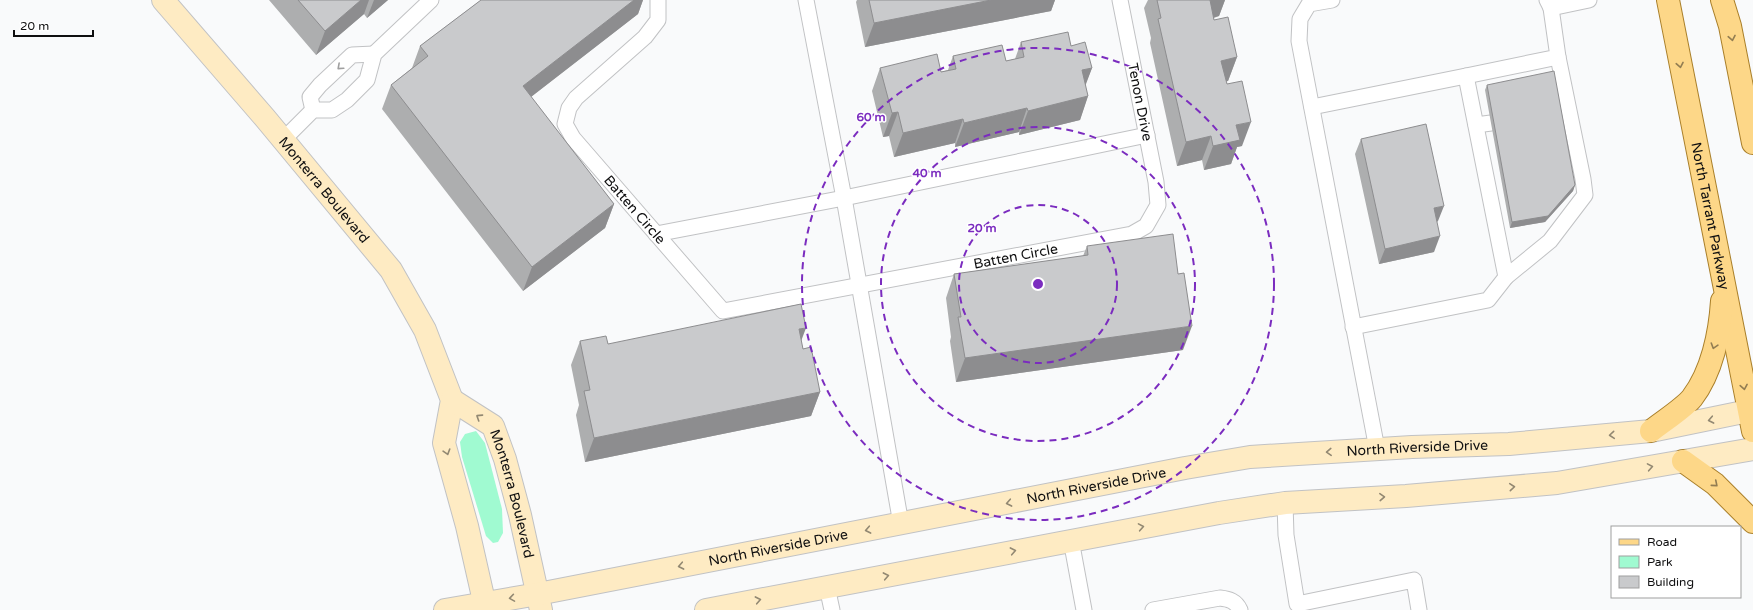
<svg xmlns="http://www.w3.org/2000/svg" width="1753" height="610" font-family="'Varela Round',sans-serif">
	<rect width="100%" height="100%" fill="#f9fafb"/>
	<!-- green -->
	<path fill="#a0fad1" d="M 476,431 L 485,443 L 502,509 L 503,533 L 498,542 L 493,543 L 486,536 L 462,457 L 460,442 L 465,434 Z"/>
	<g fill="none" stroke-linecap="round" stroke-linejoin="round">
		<defs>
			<g id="lane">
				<path id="s1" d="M 658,0 L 658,20 L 645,37 L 576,98 L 569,108 L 565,124 L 573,138 L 723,311 L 1132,234 L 1146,226 L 1158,205 L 1156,182 L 1120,0"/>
				<path d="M 806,0 L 844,198 L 901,524"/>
				<path d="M 1332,0 L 1309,4 L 1300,19 L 1299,41 L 1377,449"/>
				<path d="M 1547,0 L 1551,8 L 1589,0"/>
				<path d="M 1466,76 L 1558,57 L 1551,8"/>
				<path d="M 1312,107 L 1466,76 L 1506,277 L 1488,300 L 1353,327"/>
				<path d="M 313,110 L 310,97 L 320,85 L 352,55 L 374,54"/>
				<path d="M 1476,125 L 1491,123"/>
				<path d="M 283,140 L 313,110 L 332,110 L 347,100 L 367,80 L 374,54 L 431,0"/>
				<path d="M 656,234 L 844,198 L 1147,135"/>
				<path d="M 1506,277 L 1550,241 L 1585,195 L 1583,179 L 1558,57"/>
				<path d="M 1285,503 L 1286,535 L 1297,604 L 1414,580 L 1419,610"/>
				<path d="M 1071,540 L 1084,610"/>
				<path d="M 827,587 L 832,610"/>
				<path d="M 1153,610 L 1220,598 C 1229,599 1236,601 1240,610"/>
			</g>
			<g id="secondary">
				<path id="s2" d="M 163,0 L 265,118 L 391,270 L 425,330 L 452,400 L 444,443 L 467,526 L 486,610"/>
				<path id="s3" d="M 452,400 L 493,426 L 505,459 L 520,515 L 541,610"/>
				<path id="s4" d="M 445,610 L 538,594 L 1185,468 L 1250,457 L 1412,447 L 1509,444 L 1651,431 L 1753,410"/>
				<path d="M 706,610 L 1219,513 L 1285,503 L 1406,496 L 1557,483 L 1753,449"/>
			</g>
			<g id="primary">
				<path id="s5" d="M 1668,0 L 1753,431"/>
				<path d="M 1722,0 L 1730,26 L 1753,143"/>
				<path d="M 1651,431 C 1662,422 1683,409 1692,398 C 1712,372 1720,333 1722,301"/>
				<path d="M 1683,461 L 1715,484 L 1753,522"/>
			</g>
		</defs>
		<!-- lane casing -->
		<use href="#lane" stroke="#c1c2c4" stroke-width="17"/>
		<!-- secondary casing -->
		<use href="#secondary" stroke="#c1c2c4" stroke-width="24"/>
		<!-- primary casing -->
		<use href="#primary" stroke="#a97f2a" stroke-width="24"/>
		<!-- lane -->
		<use href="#lane" stroke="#fff" stroke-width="15"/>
		<!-- secondary -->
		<use href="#secondary" stroke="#feebc3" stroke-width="22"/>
		<!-- primary -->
		<use href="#primary" stroke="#fdd788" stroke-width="22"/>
	</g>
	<!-- wall -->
	<path fill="#adaeaf" d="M 269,0 L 388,0 L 367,18 L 364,14 L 316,55 Z
		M 481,0 L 643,0 L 638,14 L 531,97 L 614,204 L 605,228 L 523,291 L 382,109 L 391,85 L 412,68 L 420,46 Z
		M 857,0 L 1055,0 L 1051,11 L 865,47 L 856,2 Z
		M 1148,0 L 1225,0 L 1219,16 L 1214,18 L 1214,20 L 1237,57 L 1228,81 L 1226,81 L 1242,146 L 1237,147 L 1231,164 L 1204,170 L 1202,160 L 1177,166 L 1150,43 L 1151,38 L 1144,8 Z
		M 1021,42 L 1071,46 L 1092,68 L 1085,85 L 1088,96 L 1080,120 L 1019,135 L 1019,132 L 955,147 L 955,143 L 894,157 L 889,136 L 883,137 L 872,91 L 880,68 L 941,72 L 948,70 L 953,56 L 1006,61 L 1015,59 Z
		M 1487,85 L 1575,185 L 1573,191 L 1545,222 L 1510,228 L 1485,90 Z
		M 1361,139 L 1438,221 L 1437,222 L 1434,252 L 1379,264 L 1355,154 Z
		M 1087,246 L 1183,350 L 956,382 L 950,341 L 951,337 L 946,298 L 954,274 L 1083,256 Z
		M 801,340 L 803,349 L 820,392 L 811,416 L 585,462 L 576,415 L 579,405 L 571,365 L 580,341 L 608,344 Z"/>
	<!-- shaded-wall -->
	<path fill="#8d8d8f" d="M 361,0 L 369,0 L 364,14 L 316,55 L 325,31 Z
		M 374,0 L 388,0 L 367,18 Z
		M 634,0 L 643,0 L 638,14 L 514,110 L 523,86 Z
		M 991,0 L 1055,0 L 1051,11 L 865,47 L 874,23 Z
		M 1208,0 L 1225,0 L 1219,16 L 1200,21 Z
		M 1237,57 L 1228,81 L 1213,85 L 1221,61 Z
		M 1092,68 L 1083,92 L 1082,70 Z
		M 1088,96 L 1080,120 L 1019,135 L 1028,111 Z
		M 1027,108 L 1019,132 L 955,147 L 964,123 Z
		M 898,112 L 889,136 L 883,137 L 892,113 Z
		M 963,119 L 955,143 L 894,157 L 903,133 Z
		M 1251,122 L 1242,146 L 1237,147 L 1231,164 L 1204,170 L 1213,146 L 1236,125 Z
		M 1211,136 L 1202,160 L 1177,166 L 1186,142 Z
		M 1575,185 L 1573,191 L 1545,222 L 1510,228 L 1512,222 Z
		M 614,204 L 605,228 L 523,291 L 532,267 Z
		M 1444,206 L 1438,221 L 1428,223 L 1434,208 Z
		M 1440,236 L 1434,252 L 1379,264 L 1385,249 Z
		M 1192,326 L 1183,350 L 956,382 L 965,358 Z
		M 806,328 L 797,352 L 799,329 Z
		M 820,392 L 811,416 L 585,462 L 594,438 Z"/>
	<!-- building -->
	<path fill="#c9cacc" stroke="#8d8d8f" d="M 298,0 L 361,0 L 325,31 Z
		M 481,0 L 634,0 L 523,86 L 614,204 L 532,267 L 391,85 L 428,56 L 420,46 Z
		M 869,0 L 991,0 L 874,23 Z
		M 1157,0 L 1210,0 L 1214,20 L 1228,17 L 1237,57 L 1221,61 L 1227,84 L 1242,81 L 1251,122 L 1236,125 L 1240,140 L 1213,146 L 1211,136 L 1186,142 L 1158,19 L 1161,18 Z
		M 1068,32 L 1071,46 L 1085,42 L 1092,68 L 1082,70 L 1088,96 L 1028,111 L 1027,108 L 964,123 L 963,119 L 903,133 L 898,112 L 892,113 L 880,68 L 937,54 L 941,72 L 956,69 L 953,56 L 1002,45 L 1006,61 L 1024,57 L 1021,42 Z
		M 1554,71 L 1575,185 L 1548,216 L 1512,222 L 1487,85 Z
		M 1426,124 L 1444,206 L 1434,208 L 1440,236 L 1385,249 L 1361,139 Z
		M 1173,234 L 1178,274 L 1184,273 L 1192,326 L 965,358 L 958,317 L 961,317 L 954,274 L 1088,255 L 1087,246 Z
		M 801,304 L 806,328 L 799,329 L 803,349 L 811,347 L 820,392 L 594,438 L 584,391 L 590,390 L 580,341 L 606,336 L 608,344 Z"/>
	<!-- one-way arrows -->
	<defs><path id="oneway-chevron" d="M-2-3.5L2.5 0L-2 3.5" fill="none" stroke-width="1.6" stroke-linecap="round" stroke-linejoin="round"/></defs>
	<g stroke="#927d52">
		<use href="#oneway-chevron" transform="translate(1732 38) rotate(79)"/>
		<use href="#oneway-chevron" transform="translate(1680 65) rotate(79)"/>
		<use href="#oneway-chevron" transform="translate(1714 346) rotate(107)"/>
		<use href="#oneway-chevron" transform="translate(1744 387) rotate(80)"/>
		<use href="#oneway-chevron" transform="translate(1715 484) rotate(40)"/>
	</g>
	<use stroke="#9f9f9f" href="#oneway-chevron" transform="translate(340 67) rotate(138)"/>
	<g stroke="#928872">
		<use href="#oneway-chevron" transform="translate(479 417) rotate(-147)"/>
		<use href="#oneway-chevron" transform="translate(1711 420) rotate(169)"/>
		<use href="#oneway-chevron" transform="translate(1612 435) rotate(175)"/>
		<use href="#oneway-chevron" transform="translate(447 452) rotate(73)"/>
		<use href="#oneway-chevron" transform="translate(1329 452) rotate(177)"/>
		<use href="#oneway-chevron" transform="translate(1650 467) rotate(-10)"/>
		<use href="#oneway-chevron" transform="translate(1512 487) rotate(-5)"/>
		<use href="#oneway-chevron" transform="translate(1382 497) rotate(-3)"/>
		<use href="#oneway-chevron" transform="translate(1009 503) rotate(169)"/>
		<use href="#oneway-chevron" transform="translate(1141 527) rotate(-10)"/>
		<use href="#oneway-chevron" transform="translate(868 530) rotate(169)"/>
		<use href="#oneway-chevron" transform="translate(1013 551) rotate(-11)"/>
		<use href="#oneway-chevron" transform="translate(681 566) rotate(169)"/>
		<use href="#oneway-chevron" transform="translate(886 576) rotate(-11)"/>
		<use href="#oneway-chevron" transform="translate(512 598) rotate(171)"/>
		<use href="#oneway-chevron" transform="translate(758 600) rotate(-11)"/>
	</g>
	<!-- distance rings -->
	<g fill="none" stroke="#7b2cbf" stroke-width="2" stroke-dasharray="7 5">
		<circle cx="1038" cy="284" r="79"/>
		<circle cx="1038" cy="284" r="157"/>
		<circle cx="1038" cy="284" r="236"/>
	</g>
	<g text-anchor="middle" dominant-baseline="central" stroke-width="3" stroke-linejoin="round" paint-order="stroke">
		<!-- street labels -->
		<g font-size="14" fill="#0f0f10" stroke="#fff">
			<text transform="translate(1140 102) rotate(79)">Tenon Drive</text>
			<text stroke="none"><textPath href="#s2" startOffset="249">Monterra Boulevard</textPath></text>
			<text stroke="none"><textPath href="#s1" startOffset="273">Batten Circle</textPath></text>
			<text stroke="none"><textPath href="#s5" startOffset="220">North Tarrant Parkway</textPath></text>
			<text stroke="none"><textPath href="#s1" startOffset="705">Batten Circle</textPath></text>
			<text stroke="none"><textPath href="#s4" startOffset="987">North Riverside Drive</textPath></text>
			<text stroke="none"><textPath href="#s4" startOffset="663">North Riverside Drive</textPath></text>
			<text stroke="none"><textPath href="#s3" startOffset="119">Monterra Boulevard</textPath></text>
			<text stroke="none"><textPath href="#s4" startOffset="339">North Riverside Drive</textPath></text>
		</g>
	</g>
	<circle cx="1038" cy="284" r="6" fill="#7b2cbf" stroke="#fff" stroke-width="2"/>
	<g font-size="12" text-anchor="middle" font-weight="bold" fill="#7b2cbf" stroke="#fff" stroke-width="3" stroke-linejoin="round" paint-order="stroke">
		<text x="871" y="121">60 m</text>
		<text x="927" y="177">40 m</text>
		<text x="982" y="232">20 m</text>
	</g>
	<!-- legend -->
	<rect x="1611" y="526" width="130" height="72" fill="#ffffff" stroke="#9f9f9f"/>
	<rect x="1619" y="539" width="20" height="6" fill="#fdd788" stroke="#9f9f9f"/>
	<text x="1647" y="546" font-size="12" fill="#0f0f10">Road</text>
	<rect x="1619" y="556" width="20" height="12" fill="#a0fad1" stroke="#9f9f9f"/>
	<text x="1647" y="566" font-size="12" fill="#0f0f10">Park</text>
	<rect x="1619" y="576" width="20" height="12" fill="#c9cacc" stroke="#9f9f9f"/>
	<text x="1647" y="586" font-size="12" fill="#0f0f10">Building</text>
	<!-- scale -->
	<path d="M14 30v6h79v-6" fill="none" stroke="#0f0f10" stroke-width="2"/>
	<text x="20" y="30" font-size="12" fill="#0f0f10" stroke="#ffffff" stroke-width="3" paint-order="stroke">20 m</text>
</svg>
